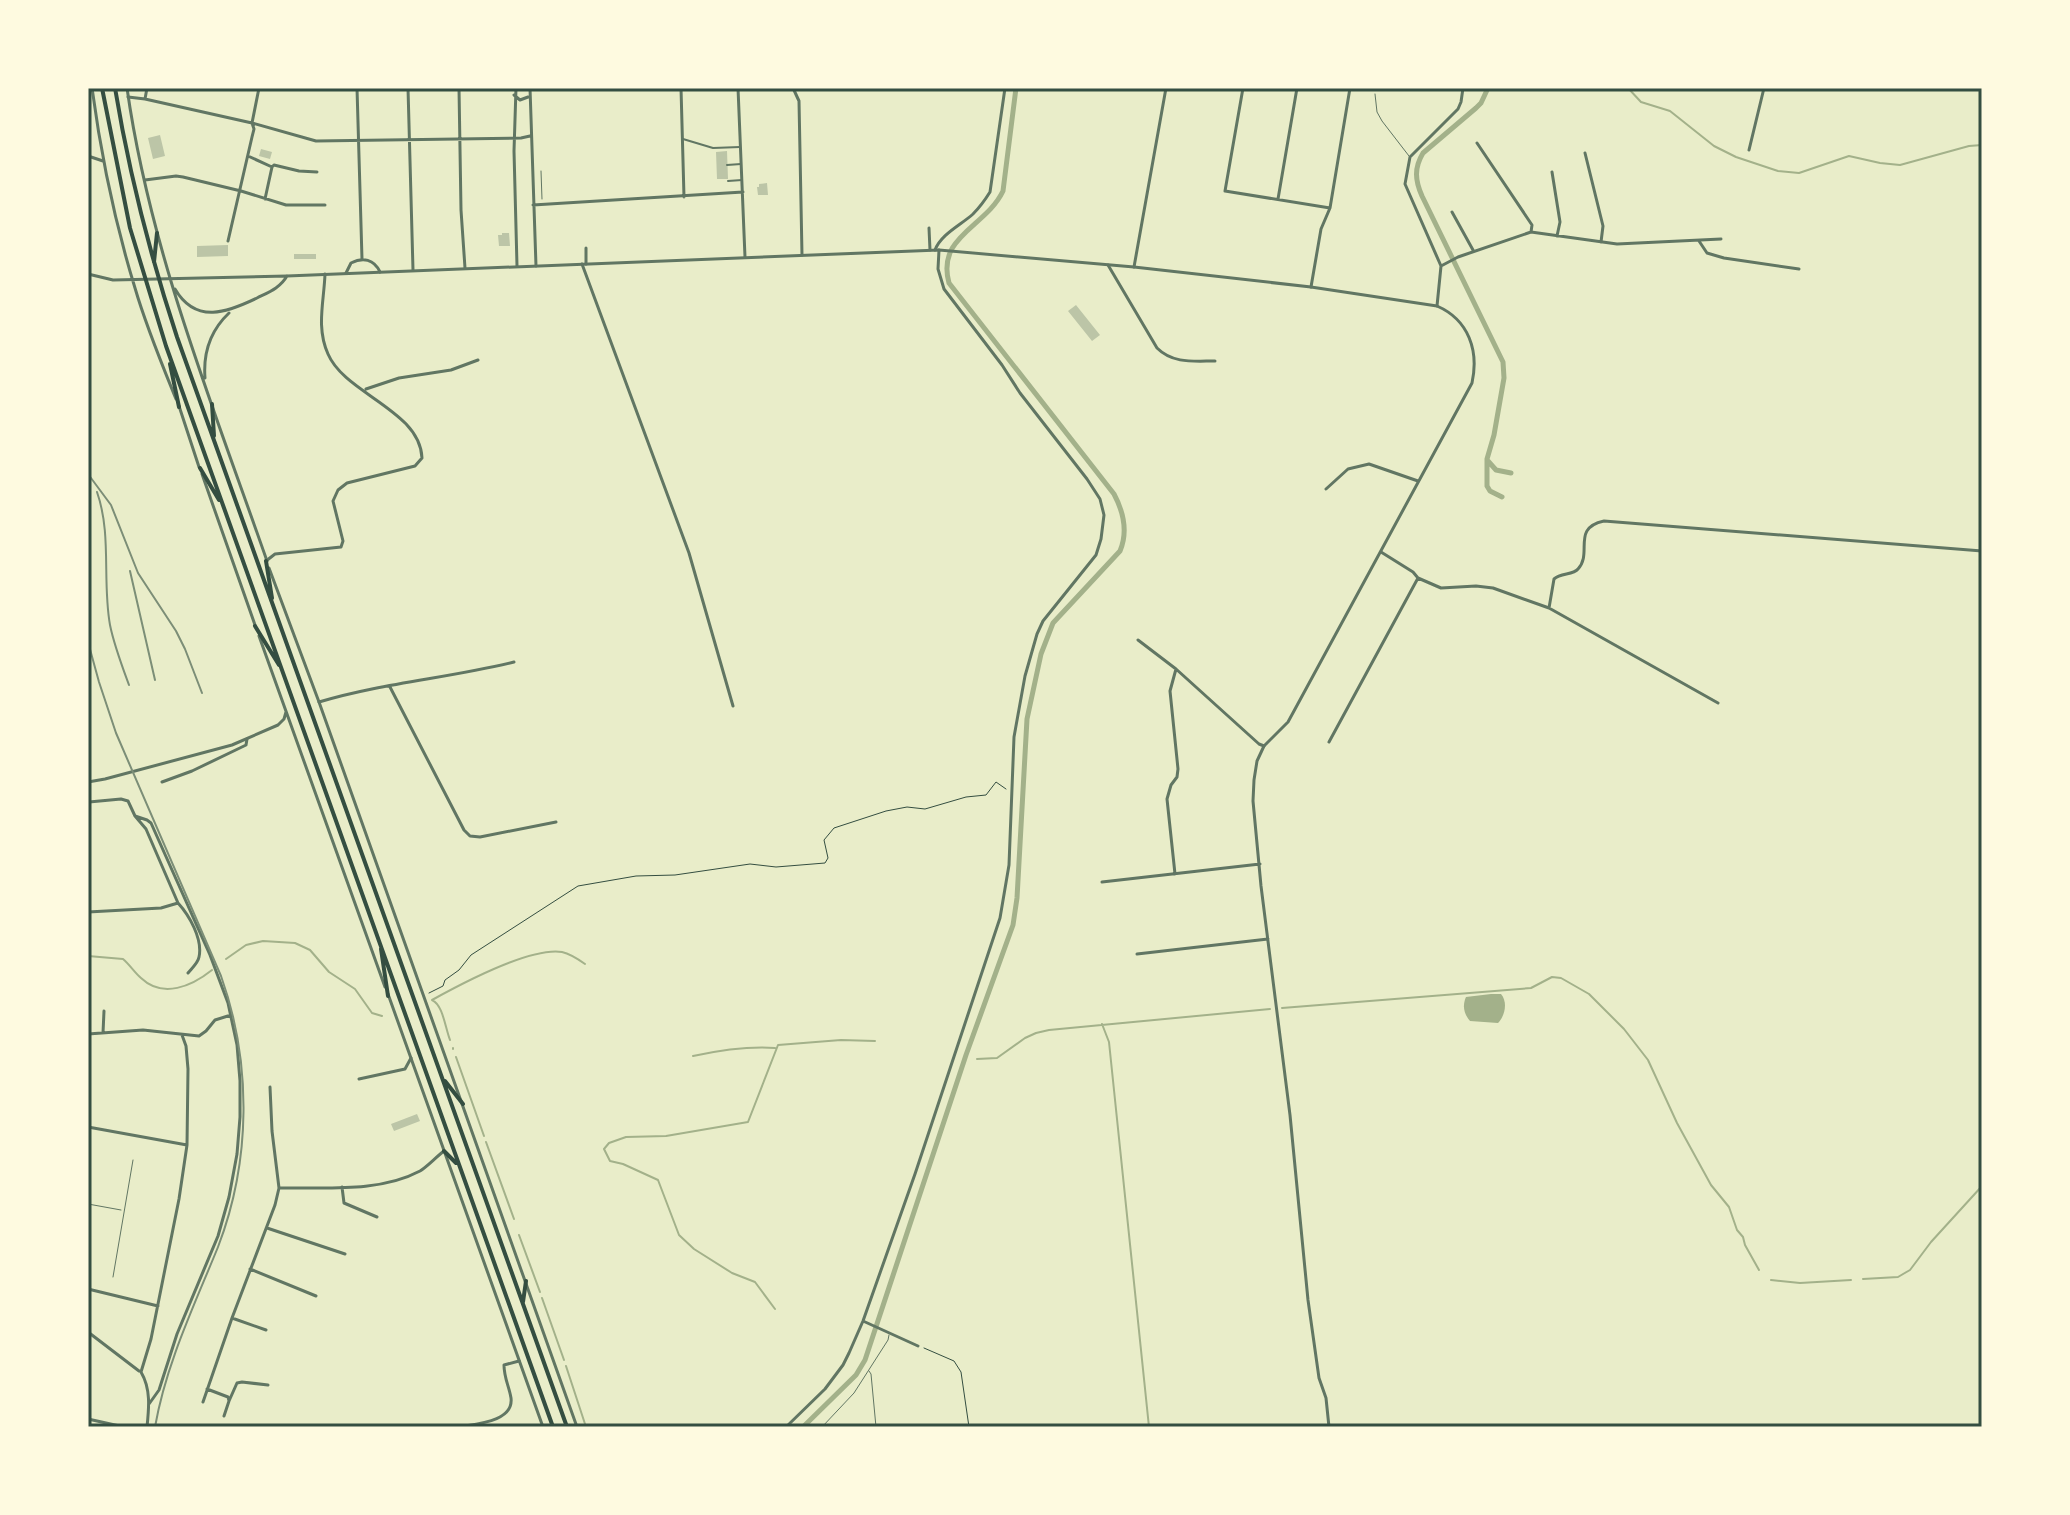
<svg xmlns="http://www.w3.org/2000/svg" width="2070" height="1515" font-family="Arial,sans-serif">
	<rect width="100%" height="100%" fill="#e9edc9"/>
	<!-- water -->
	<path fill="#a3b18a" d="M 1491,994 L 1501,994 C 1508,1002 1505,1016 1498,1023 L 1470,1021 C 1464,1014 1462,1006 1466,997 Z"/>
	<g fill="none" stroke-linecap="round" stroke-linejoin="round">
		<!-- stream -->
		<path stroke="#a3b18a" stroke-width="2" d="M 1628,88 L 1641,102 L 1670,111 L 1714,146 L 1736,157 L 1778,171 L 1799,173 L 1849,156 L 1880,163 L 1900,165 L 1969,146 L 1982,145
			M 88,956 L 123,959 C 130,965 135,973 141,978 C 163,999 192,986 212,970
			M 226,959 L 246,945 L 263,941 L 295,943 L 310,950 L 329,972 L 355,989 L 372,1013 L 382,1016
			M 1282,1008 L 1531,988 L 1552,977 L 1561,978 L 1589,994 L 1624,1029 L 1648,1060 L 1677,1123 L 1711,1185 L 1729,1207 L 1737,1230 L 1743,1237 L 1745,1245 L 1759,1270
			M 1102,1024 L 1109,1042 L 1149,1427
			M 450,1040 C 445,1027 443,1005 432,1000 C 461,984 530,947 562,952 C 571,954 578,959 585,964
			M 453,1048 L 453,1049
			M 693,1056 C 721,1050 747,1046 775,1048
			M 456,1057 L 484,1136
			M 977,1059 L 997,1058 L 1025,1038 L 1036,1033 L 1049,1030 L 1270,1009
			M 486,1142 L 514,1219
			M 519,1235 L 540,1292
			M 1863,1279 L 1898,1277 L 1910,1270 L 1931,1242 L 1982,1186
			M 1771,1280 L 1800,1283 L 1851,1280
			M 542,1298 L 564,1360
			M 775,1309 L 755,1282 L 732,1273 L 694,1249 L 679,1235 L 658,1180 L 623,1164 L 610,1161 L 604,1149 L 609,1143 L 626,1137 L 666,1136 L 748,1122 L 778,1045 L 841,1040 L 875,1041
			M 566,1366 L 586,1427"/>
		<!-- canal -->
		<path stroke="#a3b18a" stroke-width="5" d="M 1488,88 L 1481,103 L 1476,108 L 1423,153 C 1414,168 1415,180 1422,196 L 1503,362 L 1504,378 L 1494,435 L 1487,459 L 1487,486 L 1490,491 L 1502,497
			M 1488,461 L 1496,470 L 1511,473
			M 803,1427 L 856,1375 L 865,1360 L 966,1055 L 1013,925 L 1017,898 L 1027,719 L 1041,654 L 1053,623 L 1120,551 C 1128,532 1123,511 1114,494 L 949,283 C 936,236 986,227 1003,191 L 1016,88"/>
	</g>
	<!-- building -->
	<path fill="#bcc5a7" d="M 160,135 L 165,156 L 153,159 L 148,138 Z
		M 261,149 L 272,152 L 270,159 L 259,156 Z
		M 727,151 L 728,179 L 717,179 L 716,152 Z
		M 767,183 L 768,195 L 758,195 L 757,187 L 759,187 L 759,184 Z
		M 502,233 L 509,233 L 510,246 L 499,246 L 498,235 L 502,235 Z
		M 228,245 L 228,256 L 197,257 L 197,246 Z
		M 294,254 L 316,254 L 316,259 L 294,259 Z
		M 1076,305 L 1100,335 L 1092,341 L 1068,311 Z
		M 417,1114 L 420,1121 L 394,1131 L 391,1124 Z"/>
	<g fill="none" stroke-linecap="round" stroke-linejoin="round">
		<!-- path -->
		<path stroke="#344e41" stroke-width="1" d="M 429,993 L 443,986 L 445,980 L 459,970 L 471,955 L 578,886 L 636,876 L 675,875 L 750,864 L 776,867 L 825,863 L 828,858 L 824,840 L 834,828 L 886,811 L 907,807 L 925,809 L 966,797 L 986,795 L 996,782 L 1006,789
			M 924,1348 L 954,1361 L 961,1372 L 969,1427"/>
		<!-- service -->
		<path stroke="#617663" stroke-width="1" d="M 1375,94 L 1377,112 L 1382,121 L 1409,156
			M 541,171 L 542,199
			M 88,1204 L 121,1210
			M 113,1277 L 133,1160
			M 869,1371 L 871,1374 L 876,1427
			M 822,1427 L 854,1393 L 888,1340 L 889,1335"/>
		<!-- pedestrian -->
		<path stroke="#617663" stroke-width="2" d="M 683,139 L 713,148 L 740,147
			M 727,165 L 741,164
			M 728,181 L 742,180"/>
		<!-- minor -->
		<path stroke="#617663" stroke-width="3" d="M 357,88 L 362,259
			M 408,88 L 413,270
			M 459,88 L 461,210 L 465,268
			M 516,88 L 514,151 L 517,266
			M 530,88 L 536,266
			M 681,88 L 684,197
			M 738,88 L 745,257
			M 793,88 L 799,101 L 802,255
			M 1243,88 L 1225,191 L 1330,208
			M 514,95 L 520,100 L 528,97
			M 128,97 L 145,99 L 252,123 L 316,141 L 521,138 L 530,136
			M 145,99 L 147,88
			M 1477,143 L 1532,225 L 1531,232
			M 1749,150 L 1764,88
			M 1585,153 L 1603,226 L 1601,242
			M 248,156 L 272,167 L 265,199
			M 272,167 L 274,165 L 299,171 L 317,172
			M 1552,172 L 1560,222 L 1557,236
			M 145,180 L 176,176 L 183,177 L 241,191 L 286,205 L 325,205
			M 1278,199 L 1297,88
			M 533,205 L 743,192
			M 1452,212 L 1473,250
			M 929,228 L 930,250
			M 228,241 L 252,137 L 254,129 L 252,123 L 259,88
			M 1699,241 L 1707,253 L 1724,258 L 1799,269
			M 586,248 L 586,264
			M 935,250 C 941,234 961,225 973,214 C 980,207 985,200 990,192 L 1005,88
			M 582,264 L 689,553 L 733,706
			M 1108,265 L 1157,348 C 1173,364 1194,361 1215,361
			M 1441,266 L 1458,257 L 1531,232 L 1617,244 L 1721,239
			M 1134,267 L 1166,88
			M 346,273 L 351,263 C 363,257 374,259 380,272
			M 1311,287 L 1321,229 L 1330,208 L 1350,88
			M 1437,306 L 1441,266 L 1405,184 L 1410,157 L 1458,109 L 1461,102 L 1463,88
			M 366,389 L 399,378 L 451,370 L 478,360
			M 1326,489 L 1348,469 L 1369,464 L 1418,481
			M 1381,552 L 1413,572 L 1418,578 L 1441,588 L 1476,586 L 1493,588 L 1549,608 L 1718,703
			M 266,561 L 275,554 L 341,547 L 343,541 L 333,501 L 338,490 L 347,483 L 415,466 L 422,458 C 420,410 345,394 328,354 C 316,327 324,302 325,274
			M 1549,608 L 1554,579 C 1561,573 1573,575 1578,569 C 1593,553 1571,528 1604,521 L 1982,551
			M 1138,640 L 1176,669 L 1259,744 L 1264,746 L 1257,761 L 1254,780 L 1253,801 L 1261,886 L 1290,1115 L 1308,1300 L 1319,1378 L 1326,1398 L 1329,1427
			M 390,687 L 464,830 L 470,836 L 480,837 L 556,822
			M 319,702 C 382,683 449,678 514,662
			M 1329,742 L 1418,578
			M 162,782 L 192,771 L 244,746 L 246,745 L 247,739
			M 89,802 L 121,799 L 128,801 L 135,816 L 146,829 L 178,903
			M 135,816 L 147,820 L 151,823 L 210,955 L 228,1003 L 237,1045 L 240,1081 L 240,1117 L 237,1154 L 229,1197 L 218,1236 L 177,1334 L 159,1390 L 149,1404
			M 1175,874 L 1167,799 L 1171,785 L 1177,777 L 1178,769 L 1170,691 L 1176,669
			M 1102,882 L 1260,864
			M 88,912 L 161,908 L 178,903 C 189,915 203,939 199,957 C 198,963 192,968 188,973
			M 1137,954 L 1268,939
			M 103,1033 L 104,1011
			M 88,1034 L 143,1030 L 199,1036 L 206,1031 L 215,1020 L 231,1015
			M 359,1079 L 405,1069 L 411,1058
			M 88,1127 L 187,1145
			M 342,1187 L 344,1203 L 377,1217
			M 279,1188 C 324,1187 379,1193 420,1171 C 428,1166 436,1157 444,1151
			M 267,1228 L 345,1254
			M 250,1269 L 316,1296
			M 88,1289 L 158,1306
			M 232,1318 L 266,1330
			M 863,1321 L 918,1346
			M 88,1332 L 139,1371
			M 207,1389 L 228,1397 L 229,1401 L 224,1416
			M 229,1401 L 237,1383 L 242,1382 L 268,1385
			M 203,1402 L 232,1318 L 275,1205 L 279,1188 L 272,1131 L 270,1087
			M 88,1419 L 124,1427
			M 147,1427 C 149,1408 151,1389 141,1372 L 151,1339 L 179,1199 L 187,1145 L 188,1069 L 186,1046 L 182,1035
			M 459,1427 C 475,1424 514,1422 511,1398 C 509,1386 504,1378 504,1365 L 519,1361
			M 786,1427 L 825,1389 L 843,1365 L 849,1353 L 863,1321 L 915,1174 L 1000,918 L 1009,865 L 1014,737 L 1025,676 L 1037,634 L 1043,621 L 1096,555 L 1101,539 L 1104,515 L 1100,499 L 1087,479 L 1020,393 L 1002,365 L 944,289 L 938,269 L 939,250"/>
		<!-- tertiary -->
		<path stroke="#617663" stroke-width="3" d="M 92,88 C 101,155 115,223 135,288 C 146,326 161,362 176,399
			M 127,88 C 150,251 213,406 267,561
			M 88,156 L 103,161
			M 88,274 L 113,280 L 287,276 L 939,250 L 1134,267 L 1311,287 L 1437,306 C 1469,320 1479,351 1472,383 L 1288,722 L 1264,746
			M 175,289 C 196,325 228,312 257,298 C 269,292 280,288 287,276
			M 205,378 C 203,352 211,330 229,313
			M 179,406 L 199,467
			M 202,474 L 255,625
			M 269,568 L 319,702 L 577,1427
			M 259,636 L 385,987
			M 88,782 L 105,779 L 232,745 L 278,725 L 284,719 L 286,712
			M 388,994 L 543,1427"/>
		<!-- trunk -->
		<path stroke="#344e41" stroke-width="4" d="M 102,88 L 130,228 L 166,346 L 553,1427
			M 115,88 C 129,173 150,255 177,337 L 567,1427
			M 154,262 L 157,233
			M 170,364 L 179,407
			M 212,404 L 214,436
			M 200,468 L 219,500
			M 266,561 L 272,598
			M 255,626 L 279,665
			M 381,949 L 388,996
			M 445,1081 L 463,1104
			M 444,1151 L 456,1163
			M 523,1302 L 526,1281"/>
		<!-- rail -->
		<path stroke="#7c8e77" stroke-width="2" d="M 88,474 L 111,505 L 138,573 L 176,631 L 185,649 L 202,693
			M 97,492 C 112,535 102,581 110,625 C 114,645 122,666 129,685
			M 130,571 L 155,680
			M 88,642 L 99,682 L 116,733 L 221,976 C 252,1063 251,1161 218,1247 C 194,1306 166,1364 155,1427"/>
	</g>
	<!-- border -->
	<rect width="2070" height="1515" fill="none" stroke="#fefae0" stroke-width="180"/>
	<rect x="90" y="90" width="1890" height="1335" fill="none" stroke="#344e41" stroke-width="3"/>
</svg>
